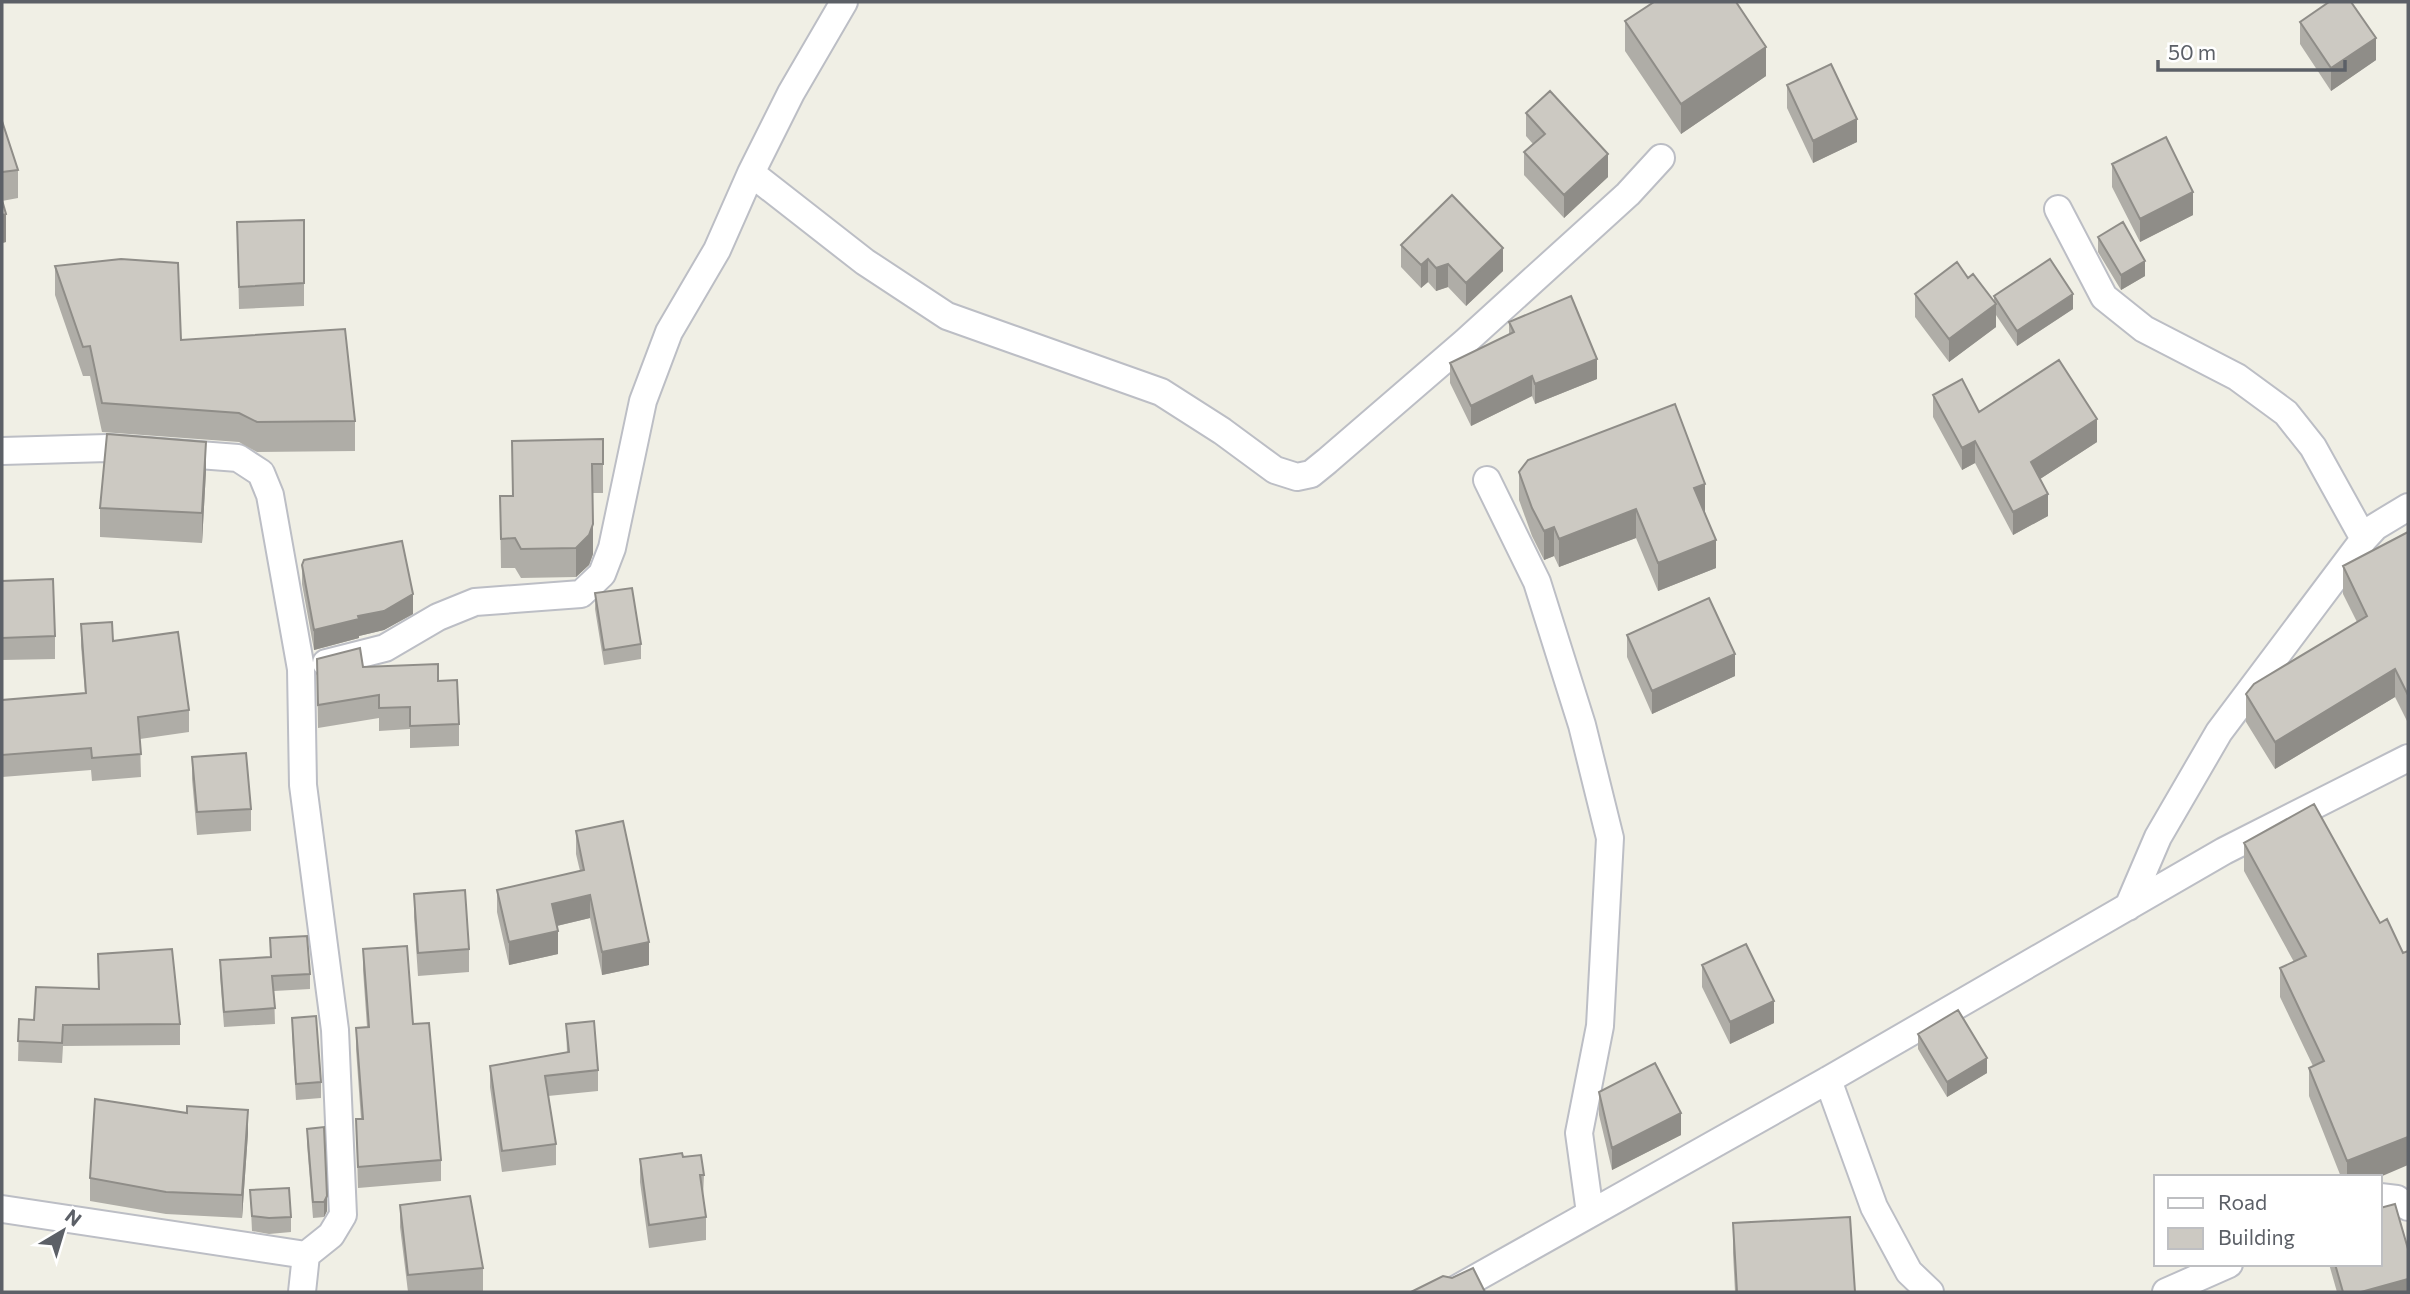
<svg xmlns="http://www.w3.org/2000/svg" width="2410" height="1294" font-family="Commissioner,sans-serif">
	<rect width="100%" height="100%" fill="#f0efe5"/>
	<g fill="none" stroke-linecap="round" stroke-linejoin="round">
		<defs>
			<path id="street" d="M 751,173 L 865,262 L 947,316 L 1161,392 L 1222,431 L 1275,470 L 1297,477 L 1311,474 L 1327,461 L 1465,342 L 1628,194 L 1661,158
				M 2058,209 L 2104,297 L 2144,329 L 2237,377 L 2286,413 L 2313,447 L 2364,539
				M 2,451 L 108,448 L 238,458 L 261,473 L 270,495 L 301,669 L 303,785 L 335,1030 L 343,1215 L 331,1235 L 306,1255 L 302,1292
				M 1487,480 L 1537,582 L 1582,725 L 1610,838 L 1600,1026 L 1579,1133 L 1590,1213
				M 326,663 L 385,648 L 438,617 L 475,602 L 581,594 L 602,574 L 612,548 L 643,401 L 669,332 L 717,250 L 751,173 L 791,93 L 844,2
				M 2128,907 L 2158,837 L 2219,732 L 2364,539 L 2375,527 L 2408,507
				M 1828,1080 L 1874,1207 L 1909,1272 L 1930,1292
				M 2380,1197 L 2397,1199 L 2408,1207
				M 2,1209 L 306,1255
				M 1451,1292 L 1828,1080 L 2224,851 L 2408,758
				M 2166,1292 L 2229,1264"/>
		</defs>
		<!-- street casing -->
		<use href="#street" stroke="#bcbec5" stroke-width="30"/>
		<!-- street -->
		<use href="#street" stroke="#fff" stroke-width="26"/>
	</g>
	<!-- wall -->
	<path fill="#afada7" d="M 1625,21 L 1766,76 L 1681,134 L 1625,51 Z
		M 2300,22 L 2376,60 L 2331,91 L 2300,44 Z
		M 1787,85 L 1857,142 L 1813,163 L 1787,108 Z
		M 1526,113 L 1608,177 L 1564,218 L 1524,175 L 1524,152 L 1533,144 L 1526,136 Z
		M 2,121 L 18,170 L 18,198 L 2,201 L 6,242 L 2,243 Z
		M 2112,164 L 2193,215 L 2140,242 L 2112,187 Z
		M 304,220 L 304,306 L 239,309 L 237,222 Z
		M 2098,237 L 2145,276 L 2121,290 L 2098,252 Z
		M 1401,245 L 1503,271 L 1466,306 L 1448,287 L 1436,291 L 1428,282 L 1421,288 L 1401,267 Z
		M 55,266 L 181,340 L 355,421 L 355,451 L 257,452 L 239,442 L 102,432 L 90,376 L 83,376 L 55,295 Z
		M 1915,294 L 1994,301 L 1994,296 L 2073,309 L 2017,346 L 1996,315 L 1996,327 L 1949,362 L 1915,317 Z
		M 1509,322 L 1597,379 L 1535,404 L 1532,396 L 1471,426 L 1450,383 L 1450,363 L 1509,335 Z
		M 1933,395 L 1979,412 L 2097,442 L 2040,479 L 2048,516 L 2013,535 L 1975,463 L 1962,470 L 1933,417 Z
		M 603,439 L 603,493 L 592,493 L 593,554 L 589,565 L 576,577 L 521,578 L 515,568 L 501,568 L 500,496 L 513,496 L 512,441 Z
		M 206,471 L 202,543 L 100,537 L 100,508 Z
		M 1519,472 L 1705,512 L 1716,568 L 1658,591 L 1636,538 L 1559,567 L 1554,556 L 1544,560 L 1532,536 L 1519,500 Z
		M 2408,532 L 2408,723 L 2395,697 L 2275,769 L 2246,722 L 2246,694 L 2357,622 L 2343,594 L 2343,566 Z
		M 302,565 L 413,614 L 384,630 L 359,636 L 359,638 L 314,650 L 302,584 Z
		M 2,581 L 55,636 L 55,659 L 2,660 Z
		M 595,593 L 641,644 L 641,659 L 604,665 L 595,609 Z
		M 81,624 L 113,641 L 189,710 L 189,732 L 140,739 L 141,777 L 92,781 L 91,770 L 2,777 L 2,700 L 85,693 L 81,646 Z
		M 1627,635 L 1735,676 L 1652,714 L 1627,657 Z
		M 317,659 L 438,681 L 459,724 L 459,746 L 410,748 L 410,729 L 379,731 L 379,718 L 318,728 Z
		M 192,757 L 251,809 L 251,831 L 197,835 L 192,779 Z
		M 576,831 L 649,965 L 602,975 L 590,918 L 557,926 L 558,954 L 509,965 L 497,912 L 497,890 L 580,871 L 576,854 Z
		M 2244,843 L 2380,923 L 2403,953 L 2380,1177 L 2341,1177 L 2309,1096 L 2309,1068 L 2313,1066 L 2280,997 L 2280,968 L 2294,962 L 2244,871 Z
		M 414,894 L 469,949 L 469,972 L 418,976 L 414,917 Z
		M 270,938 L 310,974 L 310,989 L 274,991 L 275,1024 L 224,1027 L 220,976 L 220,960 L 270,957 Z
		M 363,949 L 413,1024 L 441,1160 L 441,1181 L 358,1188 L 356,1119 L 361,1119 L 356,1049 L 356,1028 L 367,1027 L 363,970 Z
		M 1702,965 L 1774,1023 L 1730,1044 L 1702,987 Z
		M 292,1018 L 321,1082 L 321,1098 L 296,1100 L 292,1033 Z
		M 19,1019 L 180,1024 L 180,1045 L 63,1046 L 62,1063 L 18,1061 Z
		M 566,1024 L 598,1070 L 598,1091 L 548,1096 L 556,1144 L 556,1165 L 502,1172 L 490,1087 L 490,1066 L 567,1053 Z
		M 1918,1034 L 1987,1073 L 1947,1097 L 1918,1049 Z
		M 1599,1092 L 1681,1135 L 1612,1170 L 1599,1115 Z
		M 307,1129 L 327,1211 L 324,1217 L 313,1218 L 307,1144 Z
		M 248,1133 L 242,1218 L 166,1214 L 90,1201 L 90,1178 Z
		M 683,1157 L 704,1175 L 703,1197 L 706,1217 L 706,1240 L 649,1248 L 640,1182 L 640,1159 Z
		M 250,1190 L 291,1217 L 291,1232 L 269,1234 L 252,1231 Z
		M 400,1205 L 483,1268 L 483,1291 L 466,1292 L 408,1292 L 400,1227 Z
		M 1733,1223 L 1855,1292 L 1735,1292 L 1733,1253 Z
		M 2329,1264 L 2380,1264 L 2408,1292 L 2337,1292 Z"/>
	<!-- shaded-wall -->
	<path fill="#8f8d88" d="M 2376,38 L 2376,60 L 2331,91 L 2331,68 Z
		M 1766,47 L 1766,76 L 1681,134 L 1681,104 Z
		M 1857,119 L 1857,142 L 1813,163 L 1813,141 Z
		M 1608,154 L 1608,177 L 1564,218 L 1564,195 Z
		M 2193,192 L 2193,215 L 2140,242 L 2140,219 Z
		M 6,214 L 6,242 L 2,243 L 2,215 Z
		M 1503,248 L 1503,271 L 1466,306 L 1466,283 Z
		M 1428,259 L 1428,282 L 1421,288 L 1421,265 Z
		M 2145,261 L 2145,276 L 2121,290 L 2121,275 Z
		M 1448,264 L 1448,287 L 1436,291 L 1436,268 Z
		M 2073,294 L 2073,309 L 2017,346 L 2017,331 Z
		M 1996,304 L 1996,327 L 1949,362 L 1949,339 Z
		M 1597,359 L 1597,379 L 1535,404 L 1535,384 Z
		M 1532,376 L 1532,396 L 1471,426 L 1471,406 Z
		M 2097,419 L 2097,442 L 2031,485 L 2031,462 Z
		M 1975,441 L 1975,463 L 1962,470 L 1962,448 Z
		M 206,442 L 206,471 L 202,543 L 202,513 Z
		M 1705,484 L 1705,512 L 1694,516 L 1694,488 Z
		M 2048,494 L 2048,516 L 2013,535 L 2013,512 Z
		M 1636,509 L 1636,538 L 1559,567 L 1559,539 Z
		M 593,524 L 593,554 L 589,565 L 576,577 L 576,548 Z
		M 1554,527 L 1554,556 L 1544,560 L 1544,531 Z
		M 1716,540 L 1716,568 L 1658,591 L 1658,563 Z
		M 413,594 L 413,614 L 384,630 L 359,636 L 359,638 L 314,650 L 314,630 L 358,616 Z
		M 1735,654 L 1735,676 L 1652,714 L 1652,691 Z
		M 2395,669 L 2395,697 L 2275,769 L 2275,742 Z
		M 590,895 L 590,918 L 552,927 L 552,904 Z
		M 558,931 L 558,954 L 509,965 L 509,942 Z
		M 649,942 L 649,965 L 602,975 L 602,952 Z
		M 1774,1001 L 1774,1023 L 1730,1044 L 1730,1022 Z
		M 1987,1058 L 1987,1073 L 1947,1097 L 1947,1082 Z
		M 248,1110 L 248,1133 L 242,1218 L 242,1195 Z
		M 1681,1113 L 1681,1135 L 1612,1170 L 1612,1148 Z
		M 2408,1137 L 2408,1165 L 2380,1177 L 2347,1177 L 2347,1161 Z
		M 327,1196 L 327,1211 L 324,1217 L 324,1202 Z
		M 2408,1279 L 2408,1292 L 2361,1292 Z"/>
	<!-- building -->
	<path fill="#ccc9c2" stroke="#8f8d88" stroke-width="2" d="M 1654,2 L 1736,2 L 1766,47 L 1681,104 L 1625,21 Z
		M 2329,2 L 2351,2 L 2376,38 L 2331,68 L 2300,22 Z
		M 1831,64 L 1857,119 L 1813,141 L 1787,85 Z
		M 1550,91 L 1608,154 L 1564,195 L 1524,152 L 1545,134 L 1526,113 Z
		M 2,121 L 18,170 L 2,172 Z
		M 2166,137 L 2193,192 L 2140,219 L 2112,164 Z
		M 1452,195 L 1503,248 L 1466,283 L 1448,264 L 1436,268 L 1428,259 L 1421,265 L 1401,245 Z
		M 2,200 L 6,214 L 2,215 Z
		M 304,220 L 304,283 L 239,287 L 237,222 Z
		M 2123,222 L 2145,261 L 2121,275 L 2098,237 Z
		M 121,259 L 178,263 L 181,340 L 345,329 L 355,421 L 257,422 L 239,413 L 102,403 L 90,346 L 83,347 L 55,266 Z
		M 2050,259 L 2073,294 L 2017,331 L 1994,296 Z
		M 1957,262 L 1968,278 L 1973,274 L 1996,304 L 1949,339 L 1915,294 Z
		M 1571,296 L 1597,359 L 1535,384 L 1532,376 L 1471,406 L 1450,363 L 1514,332 L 1509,322 Z
		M 2059,360 L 2097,419 L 2031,462 L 2048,494 L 2013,512 L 1975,441 L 1962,448 L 1933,395 L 1962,379 L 1979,412 Z
		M 1675,404 L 1705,484 L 1694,488 L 1716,540 L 1658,563 L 1636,509 L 1559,539 L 1554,527 L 1544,531 L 1532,508 L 1519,472 L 1528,460 Z
		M 107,434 L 206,442 L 202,513 L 100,508 Z
		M 603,439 L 603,464 L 592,464 L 593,524 L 589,535 L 576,548 L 521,549 L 515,538 L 501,539 L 500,496 L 513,496 L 512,441 Z
		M 2408,532 L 2408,695 L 2395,669 L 2275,742 L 2246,694 L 2254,684 L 2367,616 L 2343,566 Z
		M 402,541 L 413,594 L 384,611 L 358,616 L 359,619 L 314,630 L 302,565 L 304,560 Z
		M 53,579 L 55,636 L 2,638 L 2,581 Z
		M 632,588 L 641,644 L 604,650 L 595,593 Z
		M 1709,598 L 1735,654 L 1652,691 L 1627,635 Z
		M 112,622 L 113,641 L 178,632 L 189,710 L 138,717 L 141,754 L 92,758 L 91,748 L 2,755 L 2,700 L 86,693 L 81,624 Z
		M 360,648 L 363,667 L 438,664 L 438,681 L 457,680 L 459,724 L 410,726 L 410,707 L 379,708 L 379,695 L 318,705 L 317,659 Z
		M 246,753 L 251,809 L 197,812 L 192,757 Z
		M 2314,804 L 2380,923 L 2387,919 L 2403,953 L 2408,951 L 2408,1137 L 2347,1161 L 2309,1068 L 2324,1061 L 2280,968 L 2306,956 L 2244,843 Z
		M 623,821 L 649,942 L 602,952 L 590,895 L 552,904 L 558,931 L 509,942 L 497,890 L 584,870 L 576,831 Z
		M 465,890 L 469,949 L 418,953 L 414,894 Z
		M 307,936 L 310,974 L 272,976 L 275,1008 L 224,1012 L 220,960 L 271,957 L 270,938 Z
		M 1746,944 L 1774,1001 L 1730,1022 L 1702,965 Z
		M 407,946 L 413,1024 L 429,1023 L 441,1160 L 358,1167 L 356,1119 L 363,1119 L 356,1028 L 369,1027 L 363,949 Z
		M 172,949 L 180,1024 L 63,1025 L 62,1043 L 18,1041 L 19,1019 L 34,1020 L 36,987 L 99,989 L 98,954 Z
		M 1958,1010 L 1987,1058 L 1947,1082 L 1918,1034 Z
		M 316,1016 L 321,1082 L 296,1084 L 292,1018 Z
		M 594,1021 L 598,1070 L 545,1076 L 556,1144 L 502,1151 L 490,1066 L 569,1052 L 566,1024 Z
		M 1655,1063 L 1681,1113 L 1612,1148 L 1599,1092 Z
		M 95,1099 L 187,1113 L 187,1106 L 248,1110 L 242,1195 L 166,1192 L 90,1178 Z
		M 324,1127 L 327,1196 L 324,1202 L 313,1202 L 307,1129 Z
		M 682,1153 L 683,1157 L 701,1155 L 704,1175 L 700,1175 L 706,1217 L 649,1225 L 640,1159 Z
		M 289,1188 L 291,1217 L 269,1218 L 252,1216 L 250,1190 Z
		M 470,1196 L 483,1268 L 408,1275 L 400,1205 Z
		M 2395,1204 L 2408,1249 L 2408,1279 L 2361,1292 L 2343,1292 L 2335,1264 L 2380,1264 L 2380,1208 Z
		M 1850,1217 L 1855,1292 L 1737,1292 L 1733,1223 Z
		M 1473,1268 L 1485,1292 L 1411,1292 L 1443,1276 L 1452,1278 Z"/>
	<!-- border -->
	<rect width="2410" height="1294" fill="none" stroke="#5c6067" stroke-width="7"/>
	<!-- legend -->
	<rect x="2154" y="1175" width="228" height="91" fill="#ffffff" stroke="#bebfc2" stroke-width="2"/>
	<rect x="2168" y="1198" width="35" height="10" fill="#ffffff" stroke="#bebfc2" stroke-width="2"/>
	<text x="2218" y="1210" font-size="21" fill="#5c6067">Road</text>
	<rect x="2168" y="1228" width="35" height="21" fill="#ccc9c2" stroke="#bebfc2" stroke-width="2"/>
	<text x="2218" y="1245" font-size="21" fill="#5c6067">Building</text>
	<!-- north arrow -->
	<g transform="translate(63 1231) rotate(38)" stroke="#ffffff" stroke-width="5" paint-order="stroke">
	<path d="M0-5L12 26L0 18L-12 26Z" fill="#5c6067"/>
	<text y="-10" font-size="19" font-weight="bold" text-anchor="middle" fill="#5c6067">N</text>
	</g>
	<!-- scale -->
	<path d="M2158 60v10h187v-10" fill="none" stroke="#5c6067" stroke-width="3.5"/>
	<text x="2168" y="60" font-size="21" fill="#5c6067" stroke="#ffffff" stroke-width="5" paint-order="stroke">50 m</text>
</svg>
